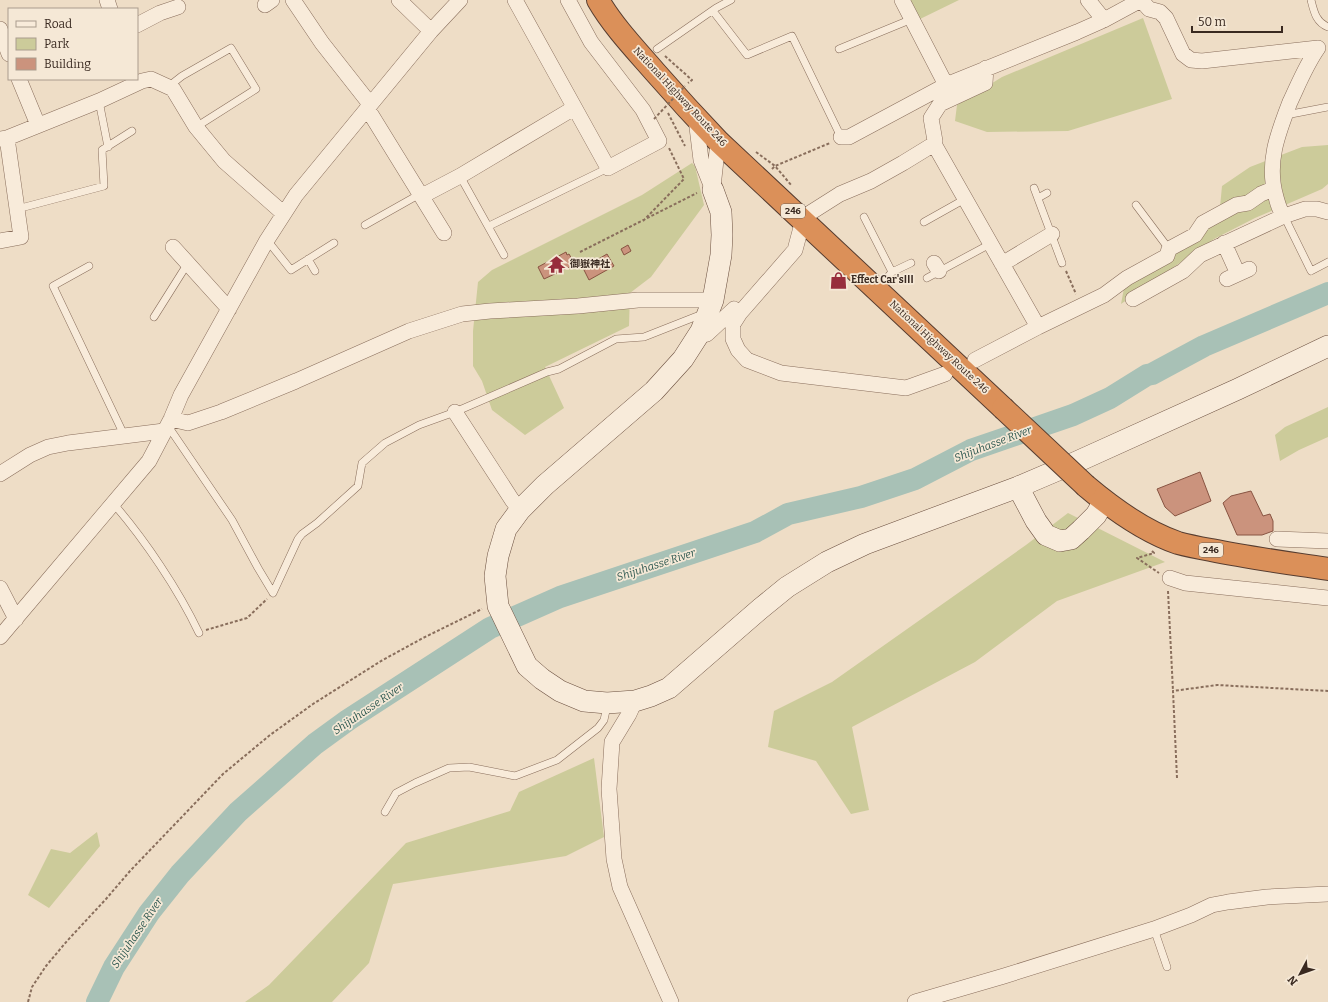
<svg xmlns="http://www.w3.org/2000/svg" width="1328" height="1002" font-family="Bitter,'Noto Sans JP',serif">
	<rect width="100%" height="100%" fill="#eeddc6"/>
	<!-- green -->
	<path fill="#cccb9a" d="M 909,0 L 959,0 L 918,20 Z
		M 1143,18 L 1172,99 L 1068,131 L 987,132 L 955,121 L 957,105 L 1002,77 Z
		M 1328,145 L 1328,184 L 1322,189 L 1255,218 L 1214,239 L 1121,304 L 1125,283 L 1219,218 L 1222,186 L 1250,167 L 1302,147 Z
		M 692,163 L 695,166 L 704,205 L 651,277 L 630,293 L 629,326 L 545,367 L 564,408 L 525,435 L 492,410 L 482,381 L 473,366 L 473,331 L 478,282 L 492,270 L 642,195 Z
		M 1328,407 L 1328,437 L 1299,450 L 1280,461 L 1275,435 L 1285,427 Z
		M 1068,513 L 1165,562 L 1057,601 L 975,662 L 852,727 L 869,810 L 851,814 L 816,761 L 768,747 L 774,711 L 832,682 L 1026,545 Z
		M 594,758 L 604,837 L 566,856 L 393,884 L 369,963 L 332,1002 L 245,1002 L 269,985 L 406,843 L 510,811 L 519,792 Z
		M 97,832 L 100,846 L 49,908 L 28,895 L 51,849 L 70,853 Z"/>
	<g fill="none" stroke-linecap="round" stroke-linejoin="round">
		<!-- river -->
		<path stroke="#a8c1b6" stroke-width="22" d="M 97,1002 L 114,967 L 149,913 L 180,874 L 238,812 L 315,744 L 348,720 L 490,628 L 560,597 L 755,532 L 788,514 L 861,497 L 915,479 L 971,450 L 1073,415 L 1110,398 L 1147,375 L 1152,374 L 1204,346 L 1328,293"/>
	</g>
	<!-- building -->
	<path fill="#cb937d" stroke="#885442" d="M 628,245 L 631,251 L 624,255 L 621,249 Z
		M 566,252 L 567,255 L 569,254 L 573,261 L 571,262 L 572,266 L 544,279 L 538,267 Z
		M 607,254 L 614,266 L 589,280 L 583,268 Z
		M 1200,472 L 1211,501 L 1175,516 L 1165,507 L 1157,489 Z
		M 1251,491 L 1263,516 L 1270,514 L 1273,521 L 1273,531 L 1262,535 L 1237,535 L 1223,503 L 1231,496 Z"/>
	<g fill="none" stroke-linecap="round" stroke-linejoin="round">
		<defs>
			<path id="lane" d="M 1311,0 C 1314,12 1316,22 1328,27
				M 713,11 L 747,55 L 792,36 L 841,137
				M 657,49 L 716,8 L 731,0
				M 839,49 L 912,19
				M 168,87 L 182,76 L 231,48 L 256,89 L 196,127
				M 99,101 L 108,147
				M 1286,115 L 1328,107
				M 460,176 L 504,255
				M 1034,188 L 1062,263
				M 1038,198 L 1047,193
				M 1136,205 L 1169,249
				M 17,209 L 104,186 L 102,150 L 132,131
				M 1284,216 L 1311,271 L 1328,262
				M 864,217 L 892,272
				M 924,222 L 965,199
				M 365,225 L 420,194
				M 489,226 L 608,168
				M 267,240 L 291,270 L 334,243
				M 308,259 L 315,271
				M 89,266 L 53,286 L 125,437
				M 927,278 L 990,244
				M 878,288 L 892,272 L 911,263
				M 154,317 L 188,263
				M 168,426 L 232,520 L 258,568 L 273,593
				M 113,503 C 145,540 178,589 199,633
				M 273,593 L 298,539 L 302,534 L 317,523 L 358,486 L 362,463 L 385,443 L 419,425 L 455,412 L 547,372 L 559,369 L 616,339 L 644,337 L 705,313
				M 385,812 L 396,793 L 415,783 L 449,768 L 469,767 L 515,776 L 557,760 L 598,728 L 604,720 L 607,706
				M 1154,929 L 1167,967"/>
			<path id="street" d="M 107,0 L 110,9
				M 293,0 L 322,43 L 370,104
				M 399,0 L 431,31
				M 515,0 L 608,168 L 659,141 L 643,110 L 591,42 L 568,0
				M 902,0 L 946,85
				M 1088,0 L 1104,20
				M 1141,0 L 1149,9 L 1160,12 L 1166,18 L 1183,54 L 1191,60 L 1202,61 L 1318,48
				M 265,5 L 272,0
				M 137,25 L 160,13 L 178,7
				M 0,29 L 9,54
				M 986,68 L 985,83 L 940,104 L 931,118 L 935,141 L 934,144 L 1038,327
				M 19,79 L 38,125
				M 367,108 L 444,233
				M 696,119 L 701,160 L 713,190
				M 841,137 L 849,137 L 946,85 L 1077,32 L 1104,20 L 1141,0
				M 0,139 L 7,138 L 99,101 L 142,81 L 151,79 L 173,89 L 196,127 L 224,161 L 283,213
				M 934,144 L 903,163 L 871,181 L 840,194 L 810,213 L 803,220 L 795,250 L 740,313 L 733,324 L 733,339 L 738,350 L 747,360 L 781,373 L 906,388 L 945,374
				M 713,187 L 717,151 L 719,142
				M 422,196 L 460,176 L 574,108
				M 1284,216 C 1279,210 1278,204 1276,197 C 1266,163 1278,133 1290,102 C 1299,83 1306,65 1318,48
				M 0,241 L 21,237 L 7,138
				M 1224,243 L 1238,274
				M 173,247 L 229,309
				M 934,263 L 939,271
				M 1002,264 L 1052,234
				M 1227,279 L 1249,269
				M 1133,299 L 1183,271 L 1200,255 L 1284,216 L 1305,209 L 1317,209 L 1328,212
				M 701,331 L 707,334 L 734,309 L 740,313
				M 975,360 L 1038,327 L 1104,295 L 1127,278 L 1167,256 L 1169,249 L 1195,235 L 1203,223 L 1236,205 L 1248,203 L 1261,194 L 1273,189
				M 455,412 L 512,500 L 520,510
				M 171,419 L 188,423 L 221,412 L 296,381 L 409,331 L 462,314 L 490,311 L 578,306 L 638,300 L 713,300
				M 0,474 L 30,455 L 48,447 L 68,443 L 164,431
				M 1277,539 L 1328,541
				M 1170,578 L 1185,583 L 1328,598
				M 0,588 L 16,619
				M 0,637 L 149,461 L 171,419 L 181,395 L 267,240 L 296,195 L 431,31 L 460,0
				M 635,701 L 629,714 L 612,742 L 609,789 L 614,859 L 620,887 L 671,1002
				M 915,1002 L 1004,976 L 1154,929 L 1191,915 L 1212,905 L 1228,902 L 1267,897 L 1328,894"/>
			<path id="secondary" d="M 713,190 L 721,212 L 722,235 L 721,255 L 713,300 L 701,331 L 683,359 L 654,391 L 545,485 L 520,510 L 506,529 L 498,556 L 495,576 L 498,606 L 527,666 L 542,679 L 560,691 L 584,701 L 607,703 L 635,701 L 651,696 L 669,688 L 760,609 L 787,587 L 827,562 L 865,544 L 1018,487 L 1072,464 L 1238,389 L 1328,346
				M 1018,487 L 1036,521 L 1046,535 L 1060,541 L 1071,539 L 1081,530 L 1096,515 L 1104,501"/>
			<path id="highway" d="M 598,0 C 613,26 635,49 655,72 C 676,96 697,119 719,142 L 1003,408
				M 1086,486 C 1112,508 1146,532 1178,543 C 1189,546 1200,548 1211,550 C 1250,558 1289,563 1328,569"/>
		</defs>
		<!-- lane casing -->
		<use href="#lane" stroke="#896e5c" stroke-width="8"/>
		<!-- street casing -->
		<use href="#street" stroke="#896e5c" stroke-width="16"/>
		<!-- secondary casing -->
		<use href="#secondary" stroke="#6b4f3f" stroke-width="22"/>
		<!-- highway casing -->
		<use href="#highway" stroke="#573d30" stroke-width="24"/>
		<!-- path -->
		<path stroke="#896e5c" stroke-width="2" stroke-dasharray="3 2" stroke-linecap="butt" d="M 665,56 L 692,80 L 688,83
			M 668,113 L 685,146
			M 756,152 L 775,166 L 792,186
			M 772,169 L 775,166 L 830,143
			M 643,221 L 684,179 L 669,148
			M 580,252 L 697,193
			M 1066,271 L 1076,294
			M 1152,551 L 1154,553 L 1137,558 L 1159,573
			M 1168,591 L 1173,691
			M 206,630 L 247,618 L 267,599
			M 1177,778 L 1173,691 L 1217,685 L 1328,691
			M 28,1002 L 32,987 L 46,966 L 67,941 L 106,899 L 130,871 L 223,774 L 270,735 L 313,704 L 381,661 L 423,638 L 482,609"/>
		<!-- lane -->
		<use href="#lane" stroke="#f8ebda" stroke-width="7"/>
		<!-- street -->
		<use href="#street" stroke="#f8ebda" stroke-width="15"/>
		<!-- secondary -->
		<use href="#secondary" stroke="#f8ebda" stroke-width="21"/>
		<!-- highway -->
		<use href="#highway" stroke="#db9059" stroke-width="22"/>
		<defs>
			<path id="highway-bridge" d="M 1003,408 L 1086,486"/>
		</defs>
		<!-- highway-bridge casing -->
		<use href="#highway-bridge" stroke="#573d30" stroke-width="24" stroke-linecap="butt"/>
		<!-- path-bridge -->
		<path stroke="#896e5c" stroke-width="2" stroke-dasharray="3 2" stroke-linecap="butt" d="M 654,119 L 685,86"/>
		<!-- highway-bridge -->
		<use href="#highway-bridge" stroke="#db9059" stroke-width="22"/>
	</g>
	<!-- icons -->
	<defs>
		<symbol id="temple-bare" viewBox="-9 -9 18 18"><path d="M0-6L5-2H3V0L6.5 2.5H4V6H1.5V3h-3V6H-4V2.5H-6.5L-3 0V-2H-5Z" fill="#972d3c" stroke="#f5e8d6" stroke-width="2.5" paint-order="stroke"/></symbol>
		<symbol id="shop-bare" viewBox="-9 -9 18 18"><path d="M-5-2.5h2.3a2.7 3.5 0 0 1 5.4 0H5L5.5 6h-11ZM-1.5-2.5h3a1.5 2.3 0 0 0-3 0Z" fill="#972d3c" stroke="#f5e8d6" stroke-width="2.5" paint-order="stroke"/></symbol>
	</defs>
	<g fill-rule="evenodd">
		<use href="#temple-bare" x="544" y="252" width="25" height="25"/>
		<use href="#shop-bare" x="826" y="268" width="25" height="25"/>
	</g>
	<g text-anchor="middle" dominant-baseline="central" stroke-width="3.5" stroke-linejoin="round" paint-order="stroke">
		<!-- shield labels -->
		<g fill="#f5e8d6" stroke="#716257" stroke-width="1">
			<rect x="781" y="204" width="24" height="14" rx="3"/>
			<rect x="1199" y="543" width="24" height="14" rx="3"/>
		</g>
		<g font-size="9" font-weight="bold" fill="#392920">
			<text x="793" y="211">246</text>
			<text x="1211" y="550">246</text>
		</g>
		<!-- street labels -->
		<g font-size="10" fill="#392920" stroke="#f5e8d6">
			<text transform="translate(680 97) rotate(47)">National Highway Route 246</text>
			<text transform="translate(939 347) rotate(43)">National Highway Route 246</text>
		</g>
		<!-- poi labels -->
		<g font-size="10" font-weight="bold" fill="#392920" stroke="#f5e8d6" text-anchor="start">
			<text x="570" y="264">御嶽神社</text>
			<text x="851" y="280">Effect Car'sⅢ</text>
		</g>
		<!-- water labels -->
		<g font-size="11" font-style="italic" fill="#2f5951" stroke="#f5e8d6">
			<text transform="translate(993 444) rotate(-21)">Shijuhasse River</text>
			<text transform="translate(656 565) rotate(-18)">Shijuhasse River</text>
			<text transform="translate(368 709) rotate(-34)">Shijuhasse River</text>
			<text transform="translate(137 933) rotate(-56)">Shijuhasse River</text>
		</g>
	</g>
	<!-- legend -->
	<rect x="8" y="8" width="130" height="72" fill="#f5e8d6" stroke="#aa9c8d"/>
	<rect x="16" y="21" width="20" height="6" fill="#f8ebda" stroke="#aa9c8d"/>
	<text x="44" y="28" font-size="12" fill="#392920">Road</text>
	<rect x="16" y="38" width="20" height="12" fill="#cccb9a" stroke="#aa9c8d"/>
	<text x="44" y="48" font-size="12" fill="#392920">Park</text>
	<rect x="16" y="58" width="20" height="12" fill="#cb937d" stroke="#aa9c8d"/>
	<text x="44" y="68" font-size="12" fill="#392920">Building</text>
	<!-- north arrow -->
	<g transform="translate(1300 974) rotate(229)" stroke="#f5e8d6" stroke-width="3" paint-order="stroke">
	<path d="M0-3L7 15L0 10L-7 15Z" fill="#392920"/>
	<text y="-6" font-size="11" font-weight="bold" text-anchor="middle" fill="#392920">N</text>
	</g>
	<!-- scale -->
	<path d="M1192 26v6h90v-6" fill="none" stroke="#392920" stroke-width="2"/>
	<text x="1198" y="26" font-size="12" fill="#392920" stroke="#f5e8d6" stroke-width="3" paint-order="stroke">50 m</text>
</svg>
